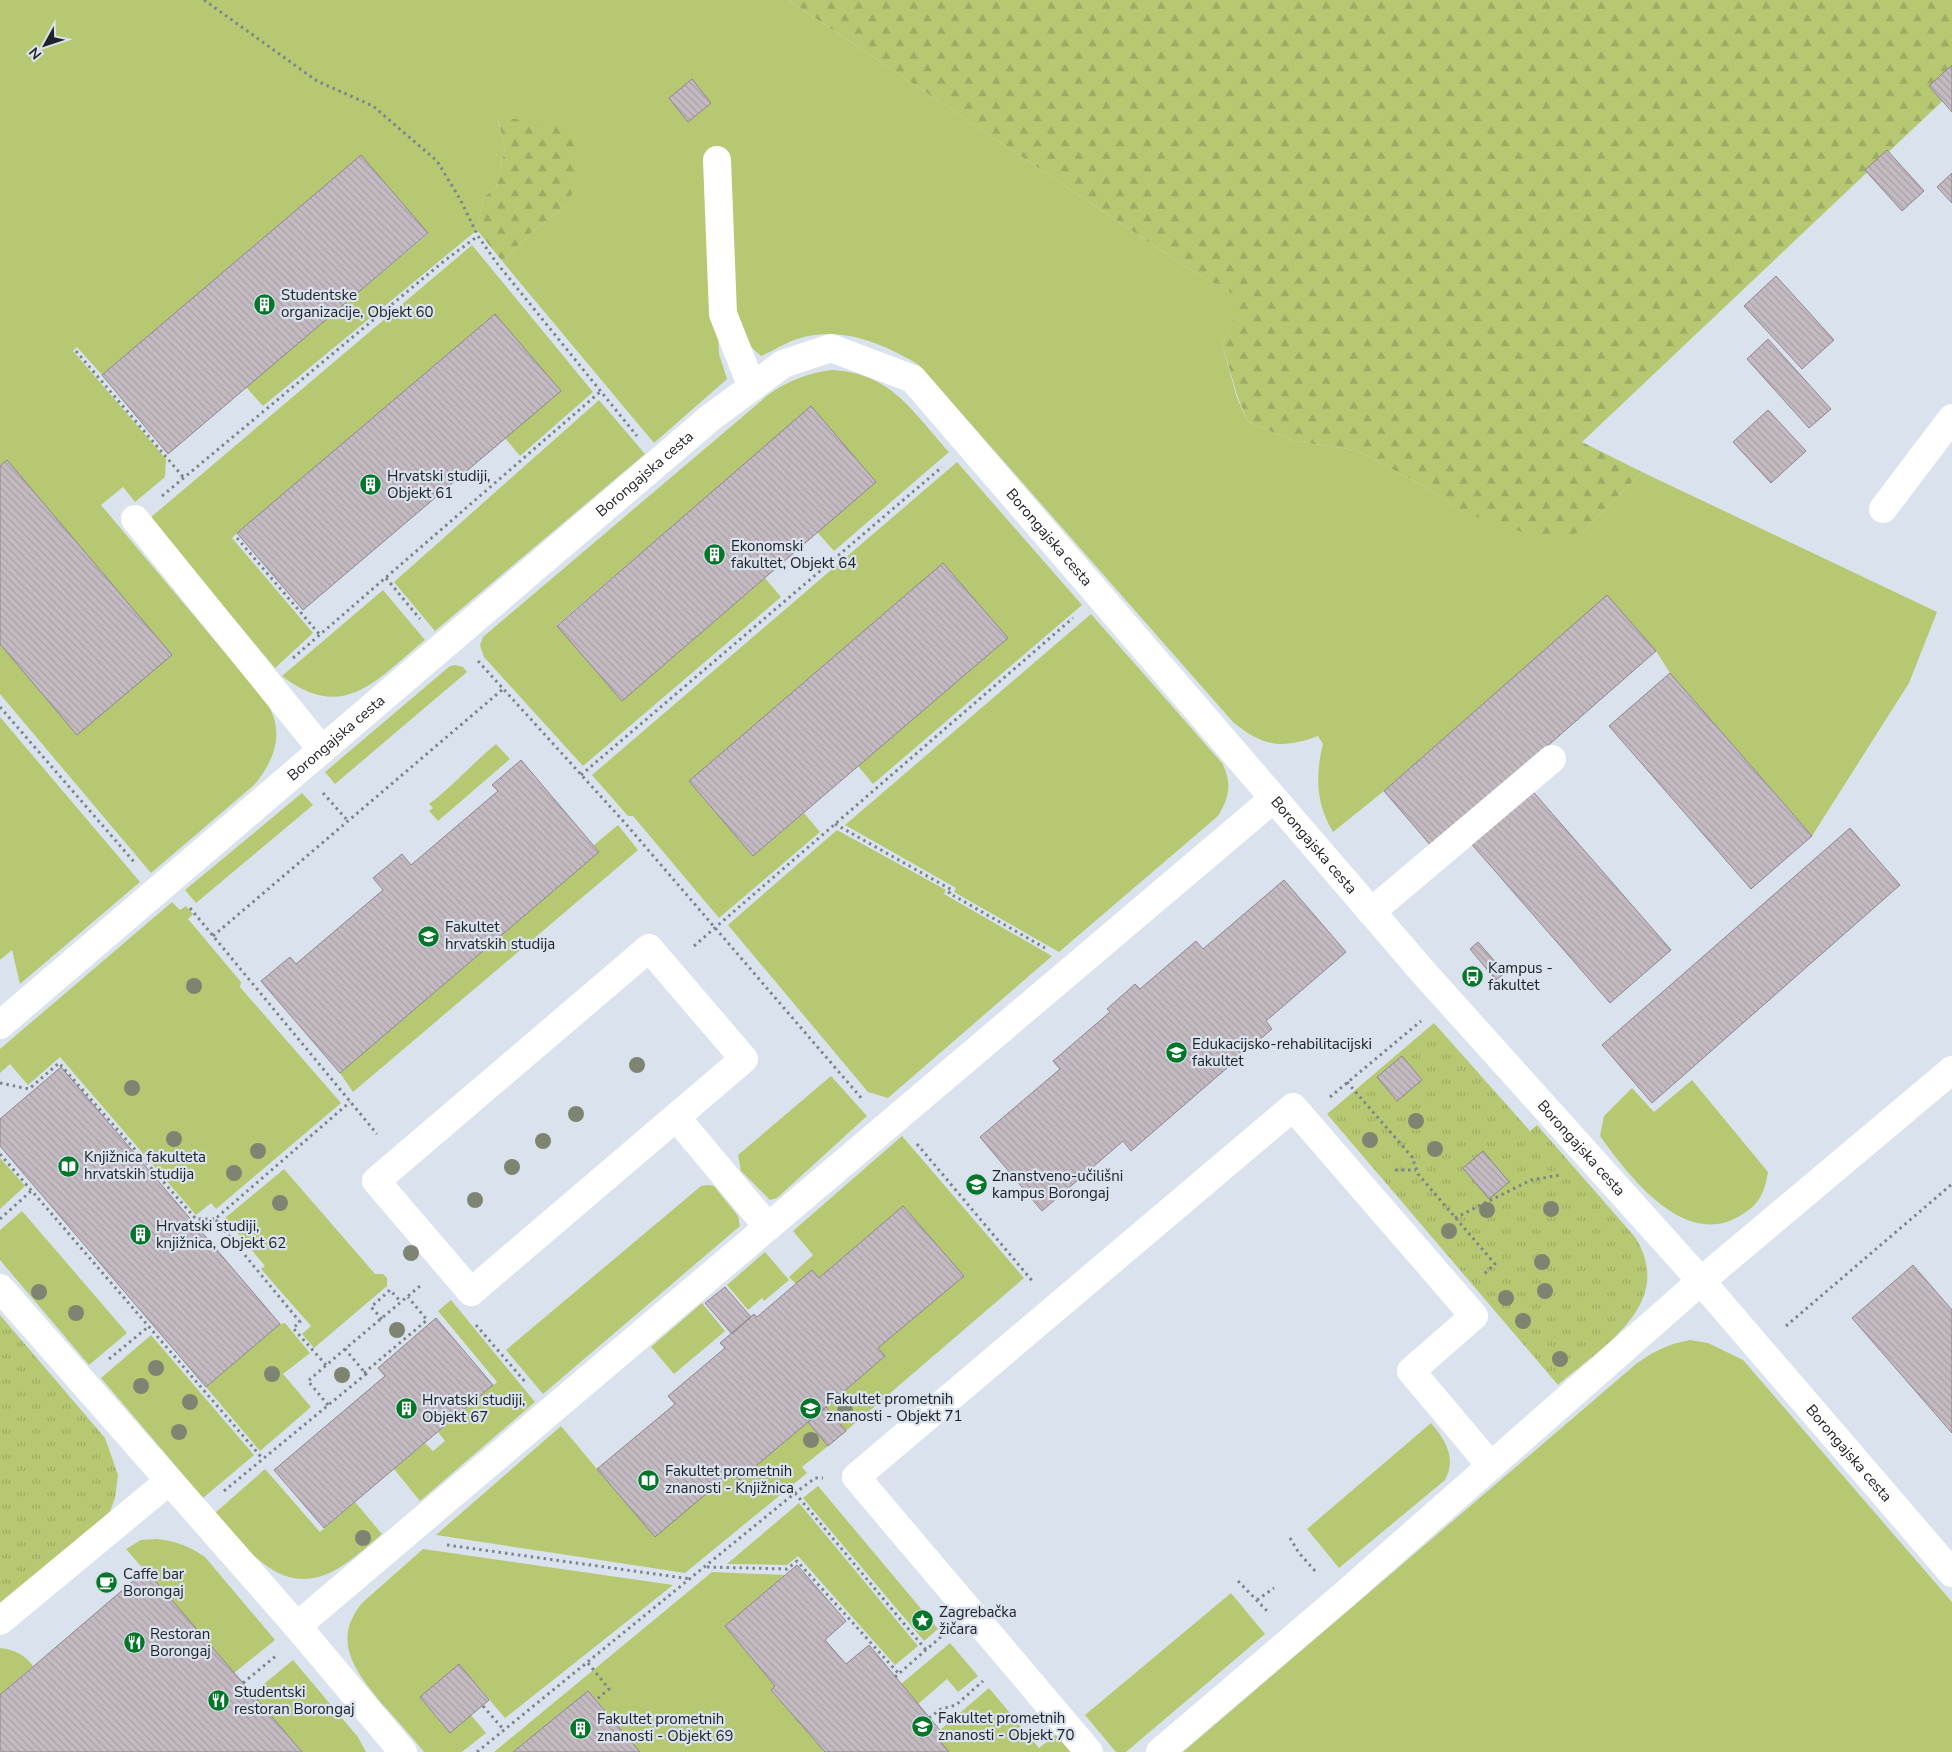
<svg xmlns="http://www.w3.org/2000/svg" width="1952" height="1752" font-family="'Nunito Sans',sans-serif">
	<defs>
		<pattern id="forest-firs" width="22" height="20" patternUnits="userSpaceOnUse" patternTransform="scale(1.25)"><rect width="22" height="20" fill="#b7c872"/><path d="M5 1l3.5 6h-7zM16 11l3.5 6h-7z" fill="#9dac63"/></pattern>
		<pattern id="park-tufts" width="24" height="20" patternUnits="userSpaceOnUse" patternTransform="scale(1.25)"><rect width="24" height="20" fill="#b7c872"/><path d="M3 7l-1-3M5 7V3M7 7l1-3M15 17l-1-3M17 17v-4M19 17l1-3" fill="none" stroke="#9dac63"/></pattern>
		<pattern id="building-back-hatch" width="6" height="6" patternUnits="userSpaceOnUse" patternTransform="scale(1.25)"><rect width="6" height="6" fill="#c4bac2"/><path d="M-1 5l2 2M0 0l6 6M5-1l2 2" fill="none" stroke="#a8a0a7"/></pattern>
	</defs>
	<rect width="100%" height="100%" fill="#dae3ed"/>
	<!-- grass -->
	<path fill="#b7c872" d="M 0,0 L 788,0 L 1186,267 L 1244,300 L 1222,344 L 1237,398 L 1248,422 L 1295,441 L 1355,450 L 1424,486 L 1462,512 L 1582,532 L 1642,472 L 1937,612 L 1909,683 L 1812,836 L 1670,673 L 1656,651 L 1607,596 L 1384,791 L 1333,832 C 1316,804 1315,776 1323,744 L 1318,736 C 1282,749 1263,747 1233,722 L 919,365 C 882,343 840,325 797,339 C 785,343 773,351 761,356 L 742,339 L 732,314 L 709,150 L 719,354 L 727,379 L 654,443 L 502,261 L 533,231 L 567,205 L 498,120 L 505,149 L 496,187 L 483,198 L 477,230 L 263,406 L 246,387 L 428,234 L 361,155 L 102,375 L 77,347 L 73,351 L 166,459 L 165,477 L 135,502 L 123,487 L 101,505 L 264,699 C 286,729 276,759 254,785 L 151,873 L 0,694 Z
		M 472,245 L 593,392 L 520,456 L 505,438 L 560,391 L 495,314 L 237,533 L 232,538 L 313,633 L 275,668 L 150,518 Z
		M 832,370 C 891,373 912,411 949,452 L 834,551 L 817,532 L 876,482 L 811,407 L 557,625 L 622,701 L 765,578 L 781,597 L 583,766 L 484,657 L 480,645 L 483,637 L 768,395 C 788,381 807,373 832,370 Z
		M 599,400 L 645,454 L 435,631 L 394,582 Z
		M 957,462 L 1082,605 L 873,784 L 858,766 L 1008,638 L 943,563 L 689,781 L 753,856 L 804,813 L 820,832 L 719,918 L 633,816 L 628,816 L 592,775 Z
		M 383,590 L 425,640 C 377,679 344,724 282,676 Z
		M 1091,614 L 1222,763 C 1232,783 1230,796 1218,816 L 1059,952 L 954,892 L 956,888 L 845,825 Z
		M 455,665 L 463,667 L 467,672 L 335,784 L 325,772 L 450,666 Z
		M 0,717 L 140,882 L 20,984 L 12,950 L 0,960 Z
		M 496,744 L 510,759 L 438,821 L 429,811 L 433,808 L 429,804 C 453,786 473,763 496,744 Z
		M 302,793 L 313,805 L 196,903 L 185,890 Z
		M 618,825 L 638,850 L 353,1092 L 340,1073 L 599,852 L 594,845 Z
		M 837,830 L 946,890 L 944,894 L 1052,956 L 888,1098 L 868,1092 L 728,925 Z
		M 172,902 L 180,910 L 186,906 L 193,914 L 188,919 L 241,982 L 240,987 L 341,1103 L 216,1209 L 211,1203 L 196,1215 L 60,1057 L 28,1085 L 10,1064 L 0,1073 L 0,1049 Z
		M 831,1076 L 867,1116 L 777,1198 L 770,1200 L 741,1171 L 738,1155 Z
		M 1692,1080 L 1768,1172 C 1764,1195 1759,1205 1738,1217 C 1683,1248 1628,1175 1600,1136 L 1604,1116 L 1632,1088 L 1654,1112 Z
		M 902,1136 L 1024,1278 L 846,1431 L 826,1407 L 885,1356 L 878,1348 L 963,1276 L 903,1206 L 819,1278 L 796,1284 L 789,1277 L 813,1255 L 793,1231 Z
		M 0,1158 L 25,1186 L 0,1209 Z
		M 284,1169 L 375,1274 L 383,1274 L 387,1278 L 387,1286 L 314,1348 L 302,1334 L 311,1326 L 261,1269 L 265,1266 L 225,1218 Z
		M 708,1185 L 714,1186 L 738,1216 L 740,1226 L 543,1394 L 506,1350 L 701,1186 Z
		M 22,1211 L 127,1333 L 89,1365 L 0,1260 L 0,1230 Z
		M 765,1252 L 789,1280 L 764,1301 L 762,1298 L 748,1310 L 727,1285 Z
		M 451,1300 L 535,1402 L 420,1501 L 394,1469 L 425,1443 L 433,1451 L 445,1441 L 438,1432 L 497,1382 L 438,1311 Z
		M 702,1303 L 725,1331 L 674,1374 L 651,1347 Z
		M 285,1323 L 310,1353 L 283,1374 L 311,1407 L 260,1451 L 206,1387 L 280,1324 Z
		M 151,1335 L 254,1455 L 203,1498 L 101,1378 Z
		M 1690,1340 L 1708,1343 L 1743,1360 L 1952,1602 L 1952,1752 L 1183,1752 L 1636,1364 C 1654,1351 1668,1344 1690,1340 Z
		M 808,1422 L 828,1446 L 802,1467 L 807,1473 L 685,1573 L 436,1535 L 561,1426 L 597,1469 L 732,1472 L 739,1480 Z
		M 1431,1423 C 1445,1440 1457,1457 1445,1480 L 1339,1568 L 1307,1529 Z
		M 265,1469 L 320,1532 L 355,1502 L 382,1534 C 370,1544 358,1555 345,1564 C 286,1605 250,1553 215,1513 Z
		M 818,1486 L 938,1629 L 924,1641 L 803,1498 Z
		M 799,1503 L 918,1646 L 895,1665 L 798,1556 L 787,1565 L 727,1564 Z
		M 157,1539 C 176,1541 189,1546 205,1557 L 275,1640 L 234,1673 L 126,1549 L 141,1540 Z
		M 423,1549 L 673,1585 L 505,1718 L 459,1664 L 420,1697 L 450,1733 L 471,1715 L 486,1733 L 462,1752 L 424,1752 C 411,1736 397,1720 383,1705 C 357,1673 330,1642 362,1603 Z
		M 712,1572 L 785,1575 L 725,1626 L 775,1686 L 771,1690 L 825,1752 L 640,1752 L 588,1691 L 513,1752 L 494,1752 Z
		M 1231,1593 L 1265,1634 L 1126,1752 L 1116,1752 L 1085,1715 Z
		M 950,1643 L 978,1676 L 958,1692 L 947,1679 L 918,1704 L 901,1684 Z
		M 0,1648 C 15,1650 24,1654 33,1666 L 0,1695 Z
		M 293,1660 L 358,1737 L 366,1752 L 302,1752 L 252,1694 Z
		M 989,1688 L 1039,1748 L 1058,1733 L 1073,1752 L 949,1752 L 939,1740 L 940,1730 Z"/>
	<!-- forest -->
	<path fill="url(#forest-firs)" d="M 788,0 L 1952,0 L 1952,92 L 1582,442 L 1642,472 L 1582,532 L 1546,540 L 1462,512 L 1424,486 L 1355,450 L 1295,441 L 1248,422 L 1238,398 L 1222,344 L 1243,300 L 1186,267 Z
		M 498,119 C 528,119 560,119 581,143 L 578,179 L 567,205 L 533,231 L 502,261 L 477,230 L 483,198 L 496,187 L 505,149 Z"/>
	<!-- park -->
	<path fill="url(#park-tufts)" d="M 1434,1023 L 1530,1131 L 1537,1125 L 1635,1237 C 1677,1304 1602,1347 1558,1385 L 1327,1114 Z
		M 0,1315 L 105,1438 L 118,1475 L 115,1498 L 108,1517 L 0,1611 Z"/>
	<!-- building -->
	<path fill="url(#building-back-hatch)" stroke="#8f868e" d="M 1952,65 L 1952,112 L 1929,86 Z
		M 692,79 L 711,103 L 688,122 L 669,98 Z
		M 1887,150 L 1924,191 L 1902,211 L 1865,170 Z
		M 361,155 L 428,233 L 168,454 L 102,375 Z
		M 1952,173 L 1952,203 L 1937,187 Z
		M 1776,276 L 1834,340 L 1802,369 L 1744,306 Z
		M 495,314 L 561,391 L 303,610 L 237,533 Z
		M 1768,339 L 1831,409 L 1809,428 L 1747,359 Z
		M 811,406 L 876,482 L 622,701 L 557,626 Z
		M 1768,410 L 1806,451 L 1771,483 L 1733,442 Z
		M 7,460 L 172,655 L 77,735 L 0,644 L 0,466 Z
		M 943,563 L 1008,638 L 753,856 L 689,781 Z
		M 1607,595 L 1656,651 L 1432,847 L 1384,791 Z
		M 1670,673 L 1812,836 L 1751,889 L 1609,726 Z
		M 521,760 L 599,852 L 340,1073 L 261,981 L 290,957 L 296,964 L 383,890 L 373,878 L 402,854 L 411,865 L 498,791 L 492,785 Z
		M 1529,787 L 1671,950 L 1610,1003 L 1468,840 Z
		M 1850,828 L 1900,885 L 1652,1103 L 1602,1045 Z
		M 1284,880 L 1346,952 L 1266,1021 L 1272,1029 L 1131,1151 L 1123,1141 L 1042,1211 L 980,1137 L 1060,1069 L 1053,1061 L 1110,1012 L 1107,1009 L 1135,984 L 1140,989 L 1196,941 L 1203,949 Z
		M 1478,942 L 1505,973 L 1496,980 L 1470,949 Z
		M 1402,1056 L 1422,1080 L 1397,1101 L 1377,1077 Z
		M 61,1067 L 280,1324 L 206,1387 L 0,1146 L 0,1119 Z
		M 1483,1151 L 1509,1182 L 1489,1199 L 1463,1168 Z
		M 903,1206 L 964,1276 L 878,1348 L 885,1356 L 826,1407 L 739,1480 L 732,1472 L 655,1537 L 597,1469 L 675,1404 L 668,1396 L 725,1348 L 720,1343 L 754,1314 L 757,1317 L 812,1270 L 819,1278 Z
		M 1913,1265 L 1952,1310 L 1952,1433 L 1852,1318 Z
		M 725,1287 L 751,1317 L 732,1334 L 705,1303 Z
		M 436,1318 L 493,1385 L 324,1528 L 274,1470 L 385,1376 L 378,1368 Z
		M 826,1407 L 846,1431 L 828,1446 L 808,1422 Z
		M 797,1565 L 846,1621 L 825,1640 L 846,1664 L 869,1645 L 944,1735 L 939,1740 L 949,1752 L 825,1752 L 771,1690 L 775,1686 L 725,1626 Z
		M 146,1570 L 243,1683 L 302,1752 L 0,1752 L 0,1695 Z
		M 459,1664 L 489,1700 L 450,1733 L 420,1697 Z
		M 588,1691 L 640,1752 L 513,1752 Z"/>
	<g fill="none" stroke-linecap="round" stroke-linejoin="round">
		<!-- path -->
		<path stroke="#7e848b" stroke-width="3" stroke-dasharray="2.5 4" stroke-linecap="butt" d="M 204,0 L 317,81 L 373,106 L 437,161 L 460,199 L 478,236 L 496,262 L 637,436
			M 76,351 L 184,478
			M 162,496 L 444,261 L 478,236
			M 237,538 L 320,635
			M 386,578 L 420,619
			M 293,658 L 601,391
			M 478,661 L 625,823 L 863,1100
			M 0,707 L 135,863
			M 581,775 L 942,467
			M 323,793 L 348,821
			M 835,824 L 952,890 L 949,893 L 1045,948
			M 190,908 L 377,1134
			M 213,936 L 503,689
			M 694,946 L 1073,618
			M 1347,1082 L 1412,1157 L 1418,1174 L 1495,1264 L 1483,1275
			M 0,1083 L 29,1089 L 59,1063 L 196,1219 L 215,1219
			M 1330,1097 L 1421,1021
			M 917,1144 L 1034,1283
			M 0,1154 L 263,1459
			M 1395,1170 L 1416,1170
			M 1455,1218 L 1531,1180 L 1560,1175
			M 0,1219 L 31,1191
			M 382,1319 L 371,1307 L 390,1290 L 401,1302
			M 476,1325 L 527,1384
			M 1786,1326 L 1952,1184
			M 109,1359 L 148,1327
			M 326,1365 L 293,1328 L 300,1322 L 215,1219 L 350,1102
			M 364,1373 L 427,1320 L 408,1297
			M 328,1405 L 308,1381 L 345,1349
			M 224,1491 L 366,1374 L 345,1349 L 420,1286
			M 795,1493 L 926,1650
			M 1290,1538 L 1299,1553 L 1316,1572
			M 447,1545 L 691,1579
			M 707,1567 L 787,1569 L 797,1561 L 899,1674
			M 1238,1581 L 1269,1613
			M 1257,1600 L 1274,1588
			M 588,1663 L 609,1689 L 596,1700
			M 895,1677 L 943,1635
			M 243,1683 L 277,1655
			M 483,1706 L 504,1730
			M 929,1718 L 941,1709 L 956,1705 L 983,1681
			M 477,1752 L 795,1493 L 815,1478 L 823,1478"/>
		<!-- minor -->
		<g stroke="#fff" stroke-width="28">
			<path d="M 717,160 L 723,314 L 752,387"/>
			<path d="M 1883,509 L 1952,418"/>
			<path d="M 135,519 L 322,750"/>
			<path d="M 1371,912 L 1552,759"/>
			<path id="s1" d="M 0,1025 L 710,418 L 783,364 L 831,348 L 913,379 L 1424,973 L 1701,1281 L 1952,1573"/>
			<path d="M 676,1117 L 471,1292 L 376,1181 L 649,948 L 744,1059 L 676,1117 L 768,1227"/>
			<path d="M 0,1288 L 297,1626 L 403,1752"/>
			<path d="M 0,1621 L 169,1481"/>
			<path d="M 297,1626 L 1273,799"/>
			<path d="M 1089,1752 L 856,1477 L 1293,1107 L 1474,1316 L 1411,1371 L 1491,1466"/>
			<path d="M 1160,1752 L 1344,1595 L 1701,1281 L 1952,1070"/>
		</g>
	</g>
	<!-- trees -->
	<g fill="#7d8572">
		<circle cx="194" cy="986" r="8"/>
		<circle cx="637" cy="1065" r="8"/>
		<circle cx="132" cy="1088" r="8"/>
		<circle cx="576" cy="1114" r="8"/>
		<circle cx="1416" cy="1121" r="8"/>
		<circle cx="174" cy="1139" r="8"/>
		<circle cx="1370" cy="1140" r="8"/>
		<circle cx="543" cy="1141" r="8"/>
		<circle cx="1435" cy="1149" r="8"/>
		<circle cx="258" cy="1151" r="8"/>
		<circle cx="512" cy="1167" r="8"/>
		<circle cx="234" cy="1173" r="8"/>
		<circle cx="475" cy="1200" r="8"/>
		<circle cx="280" cy="1203" r="8"/>
		<circle cx="1551" cy="1209" r="8"/>
		<circle cx="1487" cy="1210" r="8"/>
		<circle cx="1449" cy="1231" r="8"/>
		<circle cx="411" cy="1253" r="8"/>
		<circle cx="1542" cy="1262" r="8"/>
		<circle cx="1545" cy="1291" r="8"/>
		<circle cx="39" cy="1292" r="8"/>
		<circle cx="1506" cy="1298" r="8"/>
		<circle cx="76" cy="1313" r="8"/>
		<circle cx="1523" cy="1321" r="8"/>
		<circle cx="397" cy="1330" r="8"/>
		<circle cx="1560" cy="1359" r="8"/>
		<circle cx="156" cy="1368" r="8"/>
		<circle cx="272" cy="1374" r="8"/>
		<circle cx="342" cy="1375" r="8"/>
		<circle cx="141" cy="1386" r="8"/>
		<circle cx="190" cy="1402" r="8"/>
		<circle cx="845" cy="1411" r="8"/>
		<circle cx="179" cy="1432" r="8"/>
		<circle cx="811" cy="1440" r="8"/>
		<circle cx="363" cy="1538" r="8"/>
	</g>
	<!-- icons -->
	<defs>
		<symbol id="building-disc" viewBox="-11 -11 22 22"><circle r="9.5" fill="#057629" stroke="#dae3ed"/><path d="M-4-6H4V6H1V3H-1V6H-4ZM-2.5-4.3h1.7v1.8h-1.7ZM.8-4.3h1.7v1.8H.8ZM-2.5-1h1.7V.8h-1.7ZM.8-1h1.7V.8H.8Z" fill="#fff"/></symbol>
		<symbol id="university-disc" viewBox="-11 -11 22 22"><circle r="9.5" fill="#057629" stroke="#dae3ed"/><path d="M0-5L7-2L0 1L-7-2ZM-4 1L0 2.5L4 1V4Q0 6-4 4Z" fill="#fff"/></symbol>
		<symbol id="bus-disc" viewBox="-11 -11 22 22"><circle r="9.5" fill="#057629" stroke="#dae3ed"/><path d="M-5-6H5V4H4V6H2V4H-2V6H-4V4H-5ZM-3.5-4V0h7V-4ZM-3.5 1.2v1.5H-2V1.2ZM2 1.2v1.5H3.5V1.2Z" fill="#fff"/></symbol>
		<symbol id="library-disc" viewBox="-11 -11 22 22"><circle r="9.5" fill="#057629" stroke="#dae3ed"/><path d="M-6-4Q-3-5.5-.7-3.5V5Q-3 3-6 4ZM6-4Q3-5.5 .7-3.5V5Q3 3 6 4Z" fill="#fff"/></symbol>
		<symbol id="cafe-disc" viewBox="-11 -11 22 22"><circle r="9.5" fill="#057629" stroke="#dae3ed"/><path d="M-5.5-4.5H6V0H3Q3 3.5 0 3.5H-2.5Q-5.5 3.5-5.5 0ZM3-3.2v2h1.7v-2ZM-6 4.5H4V6H-6Z" fill="#fff"/></symbol>
		<symbol id="sight-disc" viewBox="-11 -11 22 22"><circle r="9.5" fill="#057629" stroke="#dae3ed"/><path d="M0-6L1.8-2.2L6-1.7L2.9 1.2L3.7 5.4L0 3.3L-3.7 5.4L-2.9 1.2L-6-1.7L-1.8-2.2Z" fill="#fff"/></symbol>
		<symbol id="restaurant-disc" viewBox="-11 -11 22 22"><circle r="9.5" fill="#057629" stroke="#dae3ed"/><path d="M-5-6h1v4h1v-4h1v4h1v-4h1v5L-1.5 .5V6h-2V.5L-5-1ZM5-6V6H3V1.5H1.5Q1.5-4 5-6Z" fill="#fff"/></symbol>
	</defs>
	<g fill-rule="evenodd">
		<use href="#building-disc" x="252" y="292" width="25" height="25"/>
		<use href="#building-disc" x="358" y="472" width="25" height="25"/>
		<use href="#building-disc" x="702" y="542" width="25" height="25"/>
		<use href="#university-disc" x="416" y="924" width="25" height="25"/>
		<use href="#bus-disc" x="1460" y="964" width="25" height="25"/>
		<use href="#university-disc" x="1164" y="1040" width="25" height="25"/>
		<use href="#library-disc" x="56" y="1154" width="25" height="25"/>
		<use href="#university-disc" x="964" y="1172" width="25" height="25"/>
		<use href="#building-disc" x="128" y="1222" width="25" height="25"/>
		<use href="#university-disc" x="798" y="1396" width="25" height="25"/>
		<use href="#building-disc" x="394" y="1396" width="25" height="25"/>
		<use href="#library-disc" x="636" y="1468" width="25" height="25"/>
		<use href="#cafe-disc" x="94" y="1570" width="25" height="25"/>
		<use href="#sight-disc" x="910" y="1608" width="25" height="25"/>
		<use href="#restaurant-disc" x="122" y="1630" width="25" height="25"/>
		<use href="#restaurant-disc" x="206" y="1688" width="25" height="25"/>
		<use href="#university-disc" x="910" y="1714" width="25" height="25"/>
		<use href="#building-disc" x="568" y="1716" width="25" height="25"/>
	</g>
	<g text-anchor="middle" dominant-baseline="central" stroke-width="4.5" stroke-linejoin="round" paint-order="stroke">
		<!-- poi labels -->
		<g font-size="15" fill="#202327" stroke="#dae3ed" text-anchor="start">
			<text x="281" y="295">Studentske<tspan x="281" dy="17">organizacije, Objekt 60</tspan></text>
			<text x="387" y="476">Hrvatski studiji,<tspan x="387" dy="17">Objekt 61</tspan></text>
			<text x="731" y="546">Ekonomski<tspan x="731" dy="17">fakultet, Objekt 64</tspan></text>
			<text x="445" y="927">Fakultet<tspan x="445" dy="17">hrvatskih studija</tspan></text>
			<text x="1488" y="968">Kampus -<tspan x="1488" dy="17">fakultet</tspan></text>
			<text x="1192" y="1044">Edukacijsko-rehabilitacijski<tspan x="1192" dy="17">fakultet</tspan></text>
			<text x="84" y="1157">Knjižnica fakulteta<tspan x="84" dy="17">hrvatskih studija</tspan></text>
			<text x="992" y="1176">Znanstveno-učilišni<tspan x="992" dy="17">kampus Borongaj</tspan></text>
			<text x="156" y="1226">Hrvatski studiji,<tspan x="156" dy="17">knjižnica, Objekt 62</tspan></text>
			<text x="826" y="1399">Fakultet prometnih<tspan x="826" dy="17">znanosti - Objekt 71</tspan></text>
			<text x="422" y="1400">Hrvatski studiji,<tspan x="422" dy="17">Objekt 67</tspan></text>
			<text x="665" y="1471">Fakultet prometnih<tspan x="665" dy="17">znanosti - Knjižnica</tspan></text>
			<text x="123" y="1574">Caffe bar<tspan x="123" dy="17">Borongaj</tspan></text>
			<text x="939" y="1612">Zagrebačka<tspan x="939" dy="17">žičara</tspan></text>
			<text x="150" y="1634">Restoran<tspan x="150" dy="17">Borongaj</tspan></text>
			<text x="234" y="1692">Studentski<tspan x="234" dy="17">restoran Borongaj</tspan></text>
			<text x="938" y="1718">Fakultet prometnih<tspan x="938" dy="17">znanosti - Objekt 70</tspan></text>
			<text x="597" y="1719">Fakultet prometnih<tspan x="597" dy="17">znanosti - Objekt 69</tspan></text>
		</g>
		<!-- street labels -->
		<g font-size="15" fill="#202327" stroke="#dae3ed">
			<text stroke="none"><textPath href="#s1" startOffset="848">Borongajska cesta</textPath></text>
			<text stroke="none"><textPath href="#s1" startOffset="1372">Borongajska cesta</textPath></text>
			<text stroke="none"><textPath href="#s1" startOffset="442">Borongajska cesta</textPath></text>
			<text stroke="none"><textPath href="#s1" startOffset="1778">Borongajska cesta</textPath></text>
			<text stroke="none"><textPath href="#s1" startOffset="2182">Borongajska cesta</textPath></text>
			<text stroke="none"><textPath href="#s1" startOffset="2588">Borongajska cesta</textPath></text>
		</g>
	</g>
	<!-- north arrow -->
	<g transform="translate(45 45) rotate(230)" stroke="#dae3ed" stroke-width="4" paint-order="stroke">
	<path d="M0-4L9 19L0 12L-9 19Z" fill="#202327"/>
	<text y="-8" font-size="14" font-weight="bold" text-anchor="middle" fill="#202327">N</text>
	</g>
</svg>
